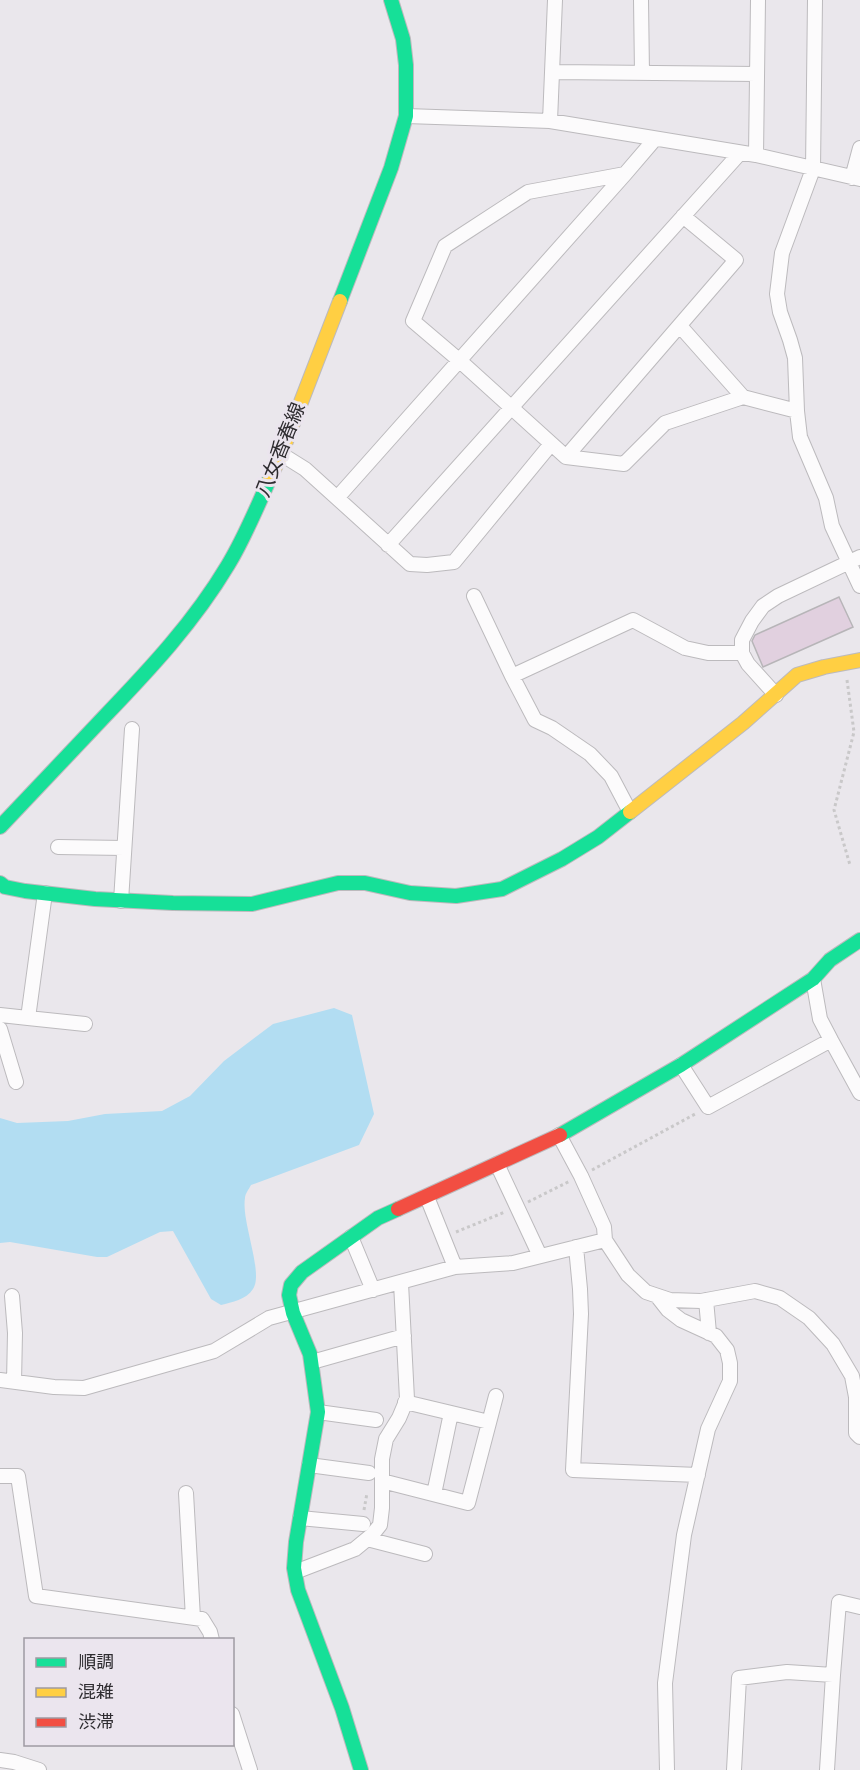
<svg xmlns="http://www.w3.org/2000/svg" width="860" height="1770" font-family="Spectral,'Noto Sans JP',serif">
	<rect width="100%" height="100%" fill="#eae7ec"/>
	<!-- water -->
	<path fill="#b2ddf2" d="M 334,1008 L 352,1015 L 374,1114 L 359,1145 L 251,1185 C 249,1189 245,1194 245,1198 C 241,1221 264,1273 253,1289 C 246,1300 232,1302 221,1305 L 211,1299 L 173,1231 L 160,1232 L 107,1257 L 97,1257 L 10,1242 L 0,1243 L 0,1118 L 17,1123 L 68,1121 L 105,1114 L 162,1111 L 190,1096 L 224,1061 L 273,1024 Z"/>
	<!-- building -->
	<path fill="#e1d0df" stroke="#b7b5b8" stroke-width="1.5" d="M 839,597 L 853,627 L 763,667 L 752,641 L 755,635 Z"/>
	<g fill="none" stroke-linecap="round" stroke-linejoin="round">
		<defs>
			<path id="street" d="M 641,0 L 642,73
				M 815,0 L 813,169 L 782,253 L 777,294 L 780,312 L 790,340 L 795,358 L 797,411 L 800,437 L 826,498 L 832,526 L 860,586
				M 553,72 L 757,74
				M 406,116 L 550,121 L 756,155 L 860,179
				M 550,121 L 555,0
				M 756,155 L 758,0
				M 625,174 L 528,192 L 445,246 L 413,321 L 460,361 L 566,457 L 624,464 L 665,423 L 743,397 L 797,411
				M 852,178 L 860,148
				M 680,326 L 743,397
				M 281,454 L 305,469 L 410,564 L 427,565 L 454,562 L 551,444
				M 566,457 L 736,260 L 683,216
				M 337,498 L 625,174 L 655,139
				M 388,545 L 740,153
				M 474,596 L 512,676
				M 776,695 L 748,664 L 742,653 L 742,640 L 752,621 L 763,606 L 778,596 L 860,557
				M 630,812 L 611,776 L 590,754 L 552,728 L 535,720 L 512,676 L 633,620 L 685,648 L 708,653 L 742,653
				M 58,847 L 124,848
				M 45,893 L 28,1018 L 85,1024
				M 121,901 L 132,729
				M 0,1015 L 28,1018
				M 0,1029 L 16,1082
				M 831,1040 L 860,1093
				M 681,1065 L 708,1107 L 831,1040 L 820,1019 L 813,979
				M 559,1135 L 581,1176 L 604,1227 L 605,1240 L 628,1275 L 646,1292 L 670,1300 L 701,1301 L 755,1291 L 780,1298 L 809,1318 L 833,1344 L 852,1376 L 856,1397 L 856,1433 L 860,1437
				M 497,1164 L 540,1256
				M 427,1197 L 455,1267
				M 351,1237 L 373,1290
				M 576,1247 L 580,1289 L 581,1314 L 573,1470 L 698,1475
				M 12,1296 L 15,1333 L 14,1382
				M 657,1296 L 668,1310 L 681,1320 L 716,1336 L 727,1350 L 730,1363 L 730,1381 L 708,1429 L 684,1535 L 665,1683 L 667,1770
				M 706,1300 L 709,1333
				M 312,1362 L 404,1336
				M 0,1380 L 54,1387 L 84,1388 L 214,1351 L 269,1318 L 455,1267 L 513,1263 L 605,1240
				M 405,1402 L 489,1422
				M 318,1412 L 376,1420
				M 309,1465 L 369,1473
				M 0,1476 L 18,1476 L 36,1596 L 202,1619 L 210,1632 L 212,1640
				M 382,1481 L 468,1503 L 496,1396
				M 186,1493 L 193,1618
				M 434,1494 L 451,1413
				M 300,1518 L 363,1524
				M 367,1539 L 425,1554
				M 295,1572 L 355,1549 L 372,1535 L 380,1525 L 382,1508 L 382,1459 L 386,1439 L 399,1418 L 407,1399 L 401,1283
				M 833,1675 L 839,1602 L 860,1607
				M 232,1714 L 250,1770
				M 0,1760 L 14,1762 L 39,1770
				M 734,1770 L 739,1678 L 787,1672 L 833,1675 L 827,1770"/>
			<path id="fast" d="M 340,301 L 391,168 L 406,116 L 406,65 L 403,39 L 391,0
				M 0,827 C 35,790 69,754 104,717 C 150,669 194,622 228,565 C 245,537 257,507 270,478
				M 0,883 L 5,887 L 25,891 L 95,899 L 173,903 L 252,904 L 338,883 L 365,883 L 410,893 L 456,896 L 502,889 L 562,859 L 598,837 L 630,812
				M 560,1135 L 681,1065 L 813,979 L 830,960 L 860,940
				M 361,1770 L 342,1708 L 298,1590 L 294,1568 L 296,1542 L 318,1412 L 310,1354 L 293,1313 L 289,1295 L 291,1285 L 302,1272 L 378,1218 L 398,1209"/>
			<path id="slow" d="M 270,478 L 281,454 L 340,301
				M 630,812 L 743,723 L 797,675 L 824,667 L 860,660"/>
			<path id="jam" d="M 398,1209 L 560,1135"/>
		</defs>
		<!-- street casing -->
		<use href="#street" stroke="#bcbabd" stroke-width="16"/>
		<!-- fast casing -->
		<use href="#fast" stroke="#bcbabd" stroke-width="16"/>
		<!-- slow casing -->
		<use href="#slow" stroke="#bcbabd" stroke-width="16"/>
		<!-- jam casing -->
		<use href="#jam" stroke="#bcbabd" stroke-width="16"/>
		<!-- path -->
		<path stroke="#c9c8c9" stroke-width="3" stroke-dasharray="3 3" stroke-linecap="butt" d="M 847,680 L 854,732 L 834,810 L 850,865
			M 592,1170 L 697,1113
			M 528,1202 L 570,1181
			M 456,1232 L 505,1212
			M 364,1510 L 367,1493"/>
		<!-- street -->
		<use href="#street" stroke="#fcfbfc" stroke-width="14"/>
		<!-- fast -->
		<use href="#fast" stroke="#16e098" stroke-width="14"/>
		<!-- slow -->
		<use href="#slow" stroke="#ffcf43" stroke-width="14"/>
		<!-- jam -->
		<use href="#jam" stroke="#f24e42" stroke-width="14"/>
	</g>
	<g text-anchor="middle" dominant-baseline="central" stroke-width="6" stroke-linejoin="round" paint-order="stroke">
		<!-- street labels -->
		<g font-size="20" fill="#2e2c30" stroke="#ebe5ee">
			<text transform="translate(281 450) rotate(-68)">八女香春線</text>
		</g>
	</g>
	<!-- legend -->
	<rect x="24" y="1638" width="210" height="108" fill="#ebe5ee" stroke="#9f9ba2" stroke-width="1.5"/>
	<rect x="36" y="1658" width="30" height="9" fill="#16e098" stroke="#9f9ba2" stroke-width="1.5"/>
	<text x="78" y="1668" font-size="18" fill="#2e2c30">順調</text>
	<rect x="36" y="1688" width="30" height="9" fill="#ffcf43" stroke="#9f9ba2" stroke-width="1.5"/>
	<text x="78" y="1698" font-size="18" fill="#2e2c30">混雑</text>
	<rect x="36" y="1718" width="30" height="9" fill="#f24e42" stroke="#9f9ba2" stroke-width="1.5"/>
	<text x="78" y="1728" font-size="18" fill="#2e2c30">渋滞</text>
</svg>
